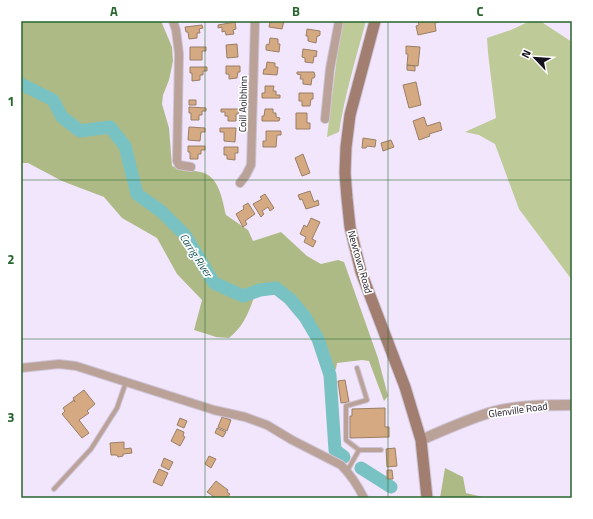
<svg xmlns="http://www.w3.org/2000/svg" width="593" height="519" font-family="'Titillium Web',sans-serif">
	<rect width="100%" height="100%" fill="#f1e6fb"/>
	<!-- green -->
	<path fill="#beca97" d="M 343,21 L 366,21 C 356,58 345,94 339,132 L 327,137 L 339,41 Z
		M 530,21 L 540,21 L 572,42 L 572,280 L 519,209 L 495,144 L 479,135 L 465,132 L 496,118 L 488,53 L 487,38 L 511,30 Z"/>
	<!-- forest -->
	<path fill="#aeba86" d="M 21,21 L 161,21 L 172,47 L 173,61 L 169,80 L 163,95 L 162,104 L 169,128 L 172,166 C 181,170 190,170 200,172 C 219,175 222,199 226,215 L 248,230 L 253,241 L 281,232 L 307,256 L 321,264 L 338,260 L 344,262 L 378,358 L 388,396 L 384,401 L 369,361 L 362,360 L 337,363 L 336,369 L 330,375 C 318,339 308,311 276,288 L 256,292 C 249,311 245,325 229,338 L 216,337 L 194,330 L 202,300 L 177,274 L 157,238 L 122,218 L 104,197 L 62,181 L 28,163 L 21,163 Z
		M 445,468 L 463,477 L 466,493 L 487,498 L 440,498 Z"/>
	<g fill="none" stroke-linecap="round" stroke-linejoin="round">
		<!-- river -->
		<path stroke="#79c2c3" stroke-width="13" d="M 21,84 L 53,100 L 62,117 L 80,131 L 110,127 L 125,146 L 137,194 L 162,212 L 185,235 L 214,283 L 243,296 L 260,290 L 276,288 L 290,299 L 305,317 L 318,339 L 330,375 L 335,450 L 344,457
			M 361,468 L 391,487"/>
	</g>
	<!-- building -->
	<path fill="#d5aa83" stroke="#9a7e65" d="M 272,21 L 284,21 L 282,29 L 269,27 L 270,22 L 272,22 Z
		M 418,21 L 439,21 L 439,22 L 435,23 L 436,31 L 418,35 L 416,26 L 419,25 Z
		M 235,22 L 236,29 L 233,30 L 234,34 L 226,35 L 225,31 L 222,32 L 222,27 L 218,28 L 218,25 Z
		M 202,25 L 203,28 L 199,29 L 200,33 L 197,33 L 197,38 L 189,39 L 188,32 L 186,32 L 185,27 Z
		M 307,29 L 320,31 L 320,35 L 319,36 L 317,36 L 316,43 L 308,41 L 308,36 L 306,36 Z
		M 270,38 L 278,39 L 278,44 L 280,44 L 279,52 L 266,50 L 266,46 L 267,44 L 269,45 Z
		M 237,44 L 238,57 L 227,58 L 226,45 Z
		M 406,46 L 420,47 L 418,66 L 407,65 L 408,54 L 406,54 Z
		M 190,47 L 206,47 L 206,51 L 202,51 L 202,60 L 190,60 Z
		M 303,49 L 317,51 L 316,57 L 314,56 L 313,63 L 305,62 L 305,58 L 302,57 Z
		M 267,62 L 275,63 L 275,67 L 278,67 L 277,75 L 263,74 L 264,69 L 266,69 Z
		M 407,65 L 415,66 L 415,71 L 407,70 Z
		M 226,66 L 240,66 L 240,72 L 238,72 L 237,78 L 229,79 L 229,74 L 226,74 Z
		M 190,67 L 207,67 L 207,71 L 203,71 L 203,75 L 200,75 L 200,80 L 192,81 L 192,73 L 190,73 Z
		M 297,72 L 314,72 L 315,76 L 314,78 L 312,78 L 311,85 L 303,84 L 303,79 L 300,79 L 301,75 L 297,74 Z
		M 416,82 L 421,105 L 409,108 L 403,85 Z
		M 265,86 L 274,86 L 273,91 L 276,91 L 276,95 L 280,95 L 280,98 L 262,98 L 262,93 L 265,93 Z
		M 299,93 L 313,93 L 313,99 L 311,99 L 310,106 L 302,106 L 302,101 L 299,101 Z
		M 189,100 L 196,100 L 196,105 L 189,105 Z
		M 189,107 L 206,108 L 206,111 L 202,111 L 202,115 L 199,115 L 199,120 L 191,120 L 191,113 L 189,113 Z
		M 221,109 L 239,109 L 238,114 L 236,114 L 236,121 L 228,121 L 228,116 L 225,116 L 225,112 L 221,112 Z
		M 265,109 L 273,109 L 273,113 L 276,113 L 276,117 L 280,118 L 279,121 L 262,121 L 262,116 L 264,116 Z
		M 296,113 L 307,113 L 307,123 L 310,123 L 310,129 L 296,129 Z
		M 424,117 L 427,126 L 440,122 L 442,130 L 429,134 L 430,136 L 419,140 L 413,121 Z
		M 189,127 L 205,128 L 205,132 L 201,132 L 200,141 L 188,140 Z
		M 220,128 L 236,128 L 235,142 L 224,141 L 224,132 L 220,132 Z
		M 266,131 L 281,131 L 281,135 L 277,135 L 276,147 L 263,147 L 263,141 L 266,141 Z
		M 363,138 L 376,140 L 375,147 L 367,146 L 366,148 L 362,148 Z
		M 391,140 L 394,147 L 383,151 L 381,143 Z
		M 188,146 L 205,146 L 205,150 L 201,150 L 201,154 L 198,154 L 198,159 L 190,159 L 190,152 L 188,152 Z
		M 224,147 L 238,147 L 238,153 L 235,153 L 235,160 L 227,159 L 227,155 L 224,155 Z
		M 303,154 L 310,173 L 302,176 L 295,158 Z
		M 310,191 L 314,202 L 318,200 L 319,205 L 306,209 L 302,199 L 300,200 L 298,195 Z
		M 265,194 L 274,208 L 270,211 L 268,207 L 262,211 L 264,214 L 261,217 L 253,204 L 262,199 L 260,197 Z
		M 248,203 L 255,214 L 245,221 L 247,224 L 243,227 L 236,214 L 244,209 L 243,206 Z
		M 311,218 L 320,222 L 312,239 L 316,241 L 313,247 L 304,242 L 306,237 L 300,234 L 304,225 L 307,227 Z
		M 345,380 L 349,402 L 341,403 L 338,381 Z
		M 84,390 L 95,404 L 87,411 L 89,413 L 79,420 L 89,433 L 82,438 L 62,414 L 65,411 L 63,408 L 74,400 L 75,402 L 73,398 Z
		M 385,408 L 385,427 L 389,427 L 389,437 L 350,438 L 350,416 L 352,416 L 352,409 Z
		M 222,417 L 231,420 L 227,431 L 218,427 Z
		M 180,418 L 187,421 L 184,428 L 177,425 Z
		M 217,428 L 226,432 L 223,437 L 215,433 Z
		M 177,429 L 184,432 L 183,436 L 185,437 L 180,446 L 171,441 Z
		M 124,442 L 124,449 L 131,448 L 132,453 L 123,454 L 123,456 L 118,457 L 117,455 L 111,455 L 110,443 Z
		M 395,448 L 397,466 L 387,467 L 386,449 Z
		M 209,456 L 216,459 L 211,468 L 205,464 Z
		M 164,458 L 173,462 L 169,470 L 161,466 Z
		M 159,469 L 168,473 L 162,486 L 153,482 Z
		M 387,470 L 392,470 L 393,479 L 387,479 Z
		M 216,481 L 228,490 L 227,492 L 230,494 L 227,498 L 224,497 L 222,498 L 216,498 L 207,492 Z"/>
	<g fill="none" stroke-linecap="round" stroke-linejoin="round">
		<defs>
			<path id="service" d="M 357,368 L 367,400 L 346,406 L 346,440 L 359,450
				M 347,471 L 359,450 L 381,450
				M 54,489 L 91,449 L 117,408 L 126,382"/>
			<path id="minor" d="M 173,21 L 176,30 L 179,54 L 177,161 L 179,165 L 191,167
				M 325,119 L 330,69 L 339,21
				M 240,183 L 246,175 L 251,165 L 255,21
				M 21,368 L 59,364 L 76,366 L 214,410 L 245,417 L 267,425 L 292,440 L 341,465 C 351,475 358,486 364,498"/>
			<path id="tertiary" d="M 421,440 C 444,430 468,419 492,412 C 518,405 546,405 572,405"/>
			<path id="secondary" d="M 375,21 L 350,115 L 346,147 L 345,173 L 347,198 L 350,227 L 361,272 L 405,387 L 421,440 L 427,498"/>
		</defs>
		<!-- service casing -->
		<use href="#service" stroke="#cec4d7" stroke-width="6"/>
		<!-- minor casing -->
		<use href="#minor" stroke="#cec4d7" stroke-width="10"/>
		<!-- tertiary casing -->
		<use href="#tertiary" stroke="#cec4d7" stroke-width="12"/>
		<!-- secondary casing -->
		<use href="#secondary" stroke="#cec4d7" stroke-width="13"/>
		<!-- service -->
		<use href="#service" stroke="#bba298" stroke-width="4"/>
		<!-- minor -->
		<use href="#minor" stroke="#bba298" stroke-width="8"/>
		<!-- tertiary -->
		<use href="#tertiary" stroke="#bba298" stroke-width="10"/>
		<!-- secondary -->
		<use href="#secondary" stroke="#a27e70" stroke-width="11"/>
	</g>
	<!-- grid -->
	<path fill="none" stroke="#27662e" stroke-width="1" stroke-opacity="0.55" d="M 205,21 L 205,498M 388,21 L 388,498M 21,180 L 572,180M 21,339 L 572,339"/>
	<g text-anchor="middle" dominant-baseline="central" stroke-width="3.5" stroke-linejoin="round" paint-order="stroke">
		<!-- street labels -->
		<g font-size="10" fill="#16101c" stroke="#fff">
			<text transform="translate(243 104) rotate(-89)">Coill Aoibhinn</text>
			<text transform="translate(360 262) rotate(74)">Newtown Road</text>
			<text transform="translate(518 410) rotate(-8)">Glenville Road</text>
		</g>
		<!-- water labels -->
		<g font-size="11" font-style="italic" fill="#155456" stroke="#fff">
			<text transform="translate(196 255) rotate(57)">Carrig River</text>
		</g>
	</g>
	<!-- border -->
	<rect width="593" height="519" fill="none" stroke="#ffffff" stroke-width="44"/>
	<!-- north arrow -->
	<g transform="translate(535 58) rotate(295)" stroke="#ffffff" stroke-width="3" paint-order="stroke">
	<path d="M0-3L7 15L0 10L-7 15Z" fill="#16101c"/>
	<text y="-6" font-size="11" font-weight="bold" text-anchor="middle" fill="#16101c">N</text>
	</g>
	<rect x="22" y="22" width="549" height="475" fill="none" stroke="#27662e" stroke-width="1.5"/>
	<g font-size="13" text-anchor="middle" font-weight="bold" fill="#27662e">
		<text x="114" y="16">A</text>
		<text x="296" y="16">B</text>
		<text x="480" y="16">C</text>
		<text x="11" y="106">1</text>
		<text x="11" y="264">2</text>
		<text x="11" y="422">3</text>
	</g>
</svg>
